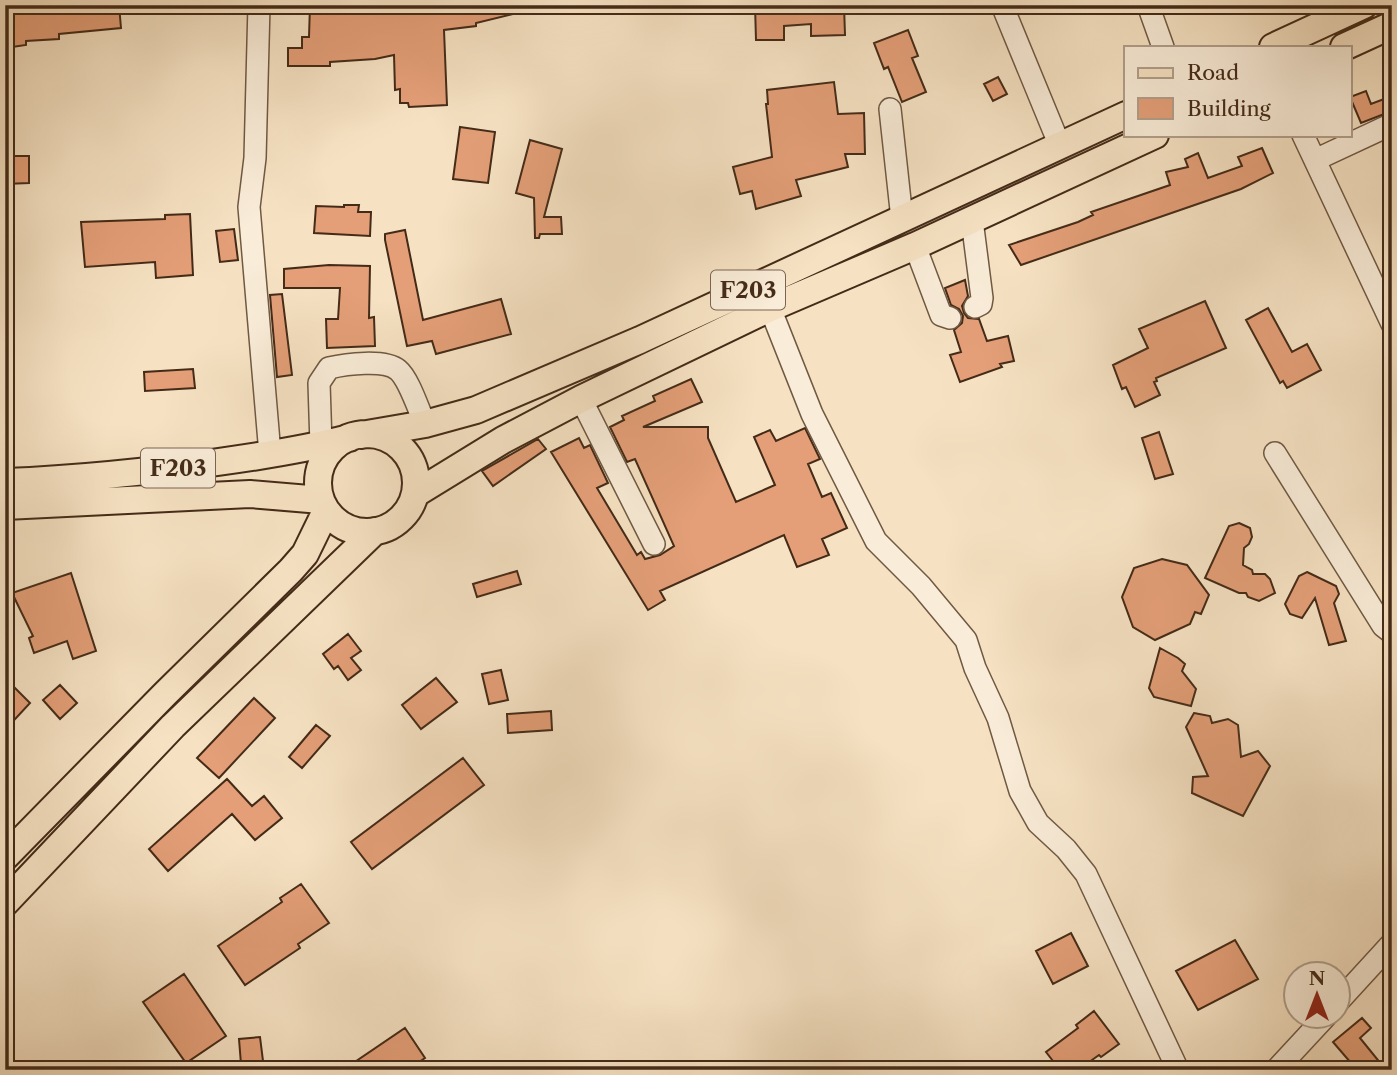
<svg xmlns="http://www.w3.org/2000/svg" width="1397" height="1075" font-family="'Libre Caslon Text',serif">
	<rect width="100%" height="100%" fill="#f6e2c3"/>
	<filter id="stains"><feTurbulence type="fractalNoise" baseFrequency=".00286" numOctaves="4"/><feColorMatrix values="0 0 0 0 .2 0 0 0 0 .09 0 0 0 0 .02 0 0 0 .5 -.17"/></filter>
	<radialGradient id="worn" r=".72"><stop offset=".6" stop-color="#630" stop-opacity="0"/><stop offset="1" stop-color="#630" stop-opacity=".3"/></radialGradient>
	<!-- building -->
	<path fill="#e49f78" stroke="#442b18" stroke-width="2" d="M 5,5 L 119,5 L 121,28 L 59,34 L 59,39 L 26,41 L 26,45 L 5,48 Z
		M 310,5 L 330,5 L 330,11 L 411,9 L 411,5 L 524,5 L 525,11 L 476,23 L 476,26 L 444,30 L 447,105 L 409,107 L 408,103 L 400,103 L 400,89 L 395,90 L 394,55 L 375,59 L 330,62 L 330,66 L 288,66 L 288,48 L 302,48 L 302,37 L 309,37 Z
		M 755,5 L 844,5 L 845,35 L 811,36 L 811,24 L 784,26 L 784,40 L 756,40 Z
		M 908,30 L 918,56 L 912,58 L 926,92 L 902,102 L 888,67 L 884,69 L 874,43 Z
		M 998,77 L 1007,94 L 993,101 L 984,84 Z
		M 834,82 L 838,114 L 864,113 L 865,154 L 845,154 L 848,167 L 796,180 L 801,196 L 756,209 L 752,191 L 740,194 L 733,167 L 772,157 L 766,104 L 768,104 L 767,90 Z
		M 1366,91 L 1371,104 L 1392,96 L 1392,111 L 1361,123 L 1350,97 Z
		M 460,127 L 495,132 L 488,183 L 453,179 Z
		M 530,140 L 562,149 L 544,217 L 561,217 L 562,234 L 540,234 L 539,238 L 535,238 L 534,198 L 516,193 Z
		M 1262,148 L 1273,173 L 1241,189 L 1021,265 L 1009,245 L 1078,222 L 1093,215 L 1091,212 L 1170,185 L 1166,172 L 1188,167 L 1185,159 L 1198,153 L 1208,178 L 1242,166 L 1238,157 Z
		M 5,156 L 29,156 L 29,183 L 5,184 Z
		M 344,205 L 359,205 L 358,212 L 371,212 L 370,236 L 314,233 L 316,206 L 344,207 Z
		M 190,214 L 193,275 L 156,278 L 155,262 L 85,267 L 81,222 L 165,219 L 165,215 Z
		M 234,229 L 238,260 L 220,262 L 216,231 Z
		M 405,230 L 423,320 L 501,299 L 511,334 L 436,354 L 432,341 L 407,346 L 385,240 L 385,234 Z
		M 329,265 L 370,266 L 369,318 L 374,317 L 375,346 L 327,348 L 326,319 L 338,319 L 340,288 L 284,288 L 284,269 Z
		M 965,280 L 968,296 L 962,306 L 964,313 L 968,318 L 979,319 L 987,341 L 1008,336 L 1014,361 L 1000,364 L 1002,367 L 960,382 L 950,355 L 961,352 L 954,330 L 962,323 L 963,316 L 959,309 L 951,305 L 945,288 Z
		M 282,294 L 292,375 L 277,377 L 270,295 Z
		M 1205,301 L 1226,348 L 1156,378 L 1157,381 L 1154,382 L 1160,395 L 1135,407 L 1126,387 L 1122,389 L 1113,365 L 1148,348 L 1139,329 Z
		M 1268,308 L 1292,352 L 1307,344 L 1321,370 L 1287,388 L 1283,381 L 1280,383 L 1246,320 Z
		M 193,369 L 195,388 L 145,391 L 144,372 Z
		M 691,379 L 702,402 L 643,427 L 708,427 L 708,438 L 736,502 L 775,485 L 754,437 L 770,430 L 776,441 L 805,428 L 820,459 L 808,464 L 822,497 L 831,493 L 847,528 L 822,539 L 829,555 L 797,567 L 784,535 L 660,591 L 665,600 L 648,610 L 551,452 L 579,438 L 584,448 L 590,445 L 608,483 L 597,488 L 637,555 L 641,552 L 645,559 L 660,555 L 674,546 L 635,459 L 627,462 L 610,427 L 624,420 L 622,416 L 655,401 L 653,396 Z
		M 1159,432 L 1173,474 L 1155,479 L 1142,438 Z
		M 538,439 L 546,449 L 493,486 L 482,471 Z
		M 1239,523 L 1250,528 L 1252,537 L 1249,544 L 1244,548 L 1243,565 L 1252,570 L 1253,574 L 1265,574 L 1270,579 L 1275,593 L 1259,601 L 1248,597 L 1246,593 L 1239,593 L 1205,578 L 1229,526 Z
		M 1162,559 L 1187,565 L 1209,595 L 1201,614 L 1195,612 L 1190,624 L 1155,640 L 1133,627 L 1122,597 L 1134,568 Z
		M 517,571 L 521,584 L 477,597 L 473,584 Z
		M 1307,572 L 1336,586 L 1339,594 L 1334,603 L 1346,641 L 1329,645 L 1315,598 L 1302,618 L 1290,614 L 1285,604 L 1299,576 Z
		M 71,573 L 96,651 L 73,659 L 67,641 L 34,653 L 29,638 L 33,636 L 12,593 Z
		M 348,634 L 361,651 L 351,658 L 361,670 L 348,680 L 338,666 L 334,669 L 323,654 Z
		M 1160,648 L 1178,658 L 1185,664 L 1182,671 L 1196,689 L 1191,706 L 1154,697 L 1149,688 Z
		M 501,670 L 508,700 L 489,704 L 482,674 Z
		M 5,678 L 30,703 L 5,730 Z
		M 436,678 L 457,702 L 421,729 L 402,705 Z
		M 60,685 L 77,703 L 60,719 L 43,700 Z
		M 254,698 L 275,718 L 219,778 L 197,758 Z
		M 551,711 L 552,730 L 508,733 L 507,714 Z
		M 1194,713 L 1210,716 L 1212,723 L 1228,719 L 1238,725 L 1241,757 L 1258,751 L 1270,766 L 1243,816 L 1192,793 L 1193,777 L 1208,776 L 1186,727 Z
		M 316,725 L 330,736 L 302,768 L 289,757 Z
		M 463,758 L 484,785 L 372,869 L 351,842 Z
		M 227,779 L 252,806 L 264,796 L 282,818 L 255,840 L 232,814 L 168,871 L 149,849 Z
		M 301,884 L 329,923 L 298,944 L 300,948 L 245,985 L 218,946 L 282,902 L 280,898 Z
		M 1071,933 L 1088,966 L 1053,984 L 1036,951 Z
		M 1235,940 L 1258,979 L 1198,1010 L 1176,971 Z
		M 184,974 L 226,1036 L 186,1063 L 143,1002 Z
		M 1094,1011 L 1119,1044 L 1101,1057 L 1099,1055 L 1078,1070 L 1060,1070 L 1046,1052 L 1078,1028 L 1076,1025 Z
		M 1362,1018 L 1371,1028 L 1360,1038 L 1386,1070 L 1357,1070 L 1333,1042 Z
		M 405,1028 L 425,1058 L 407,1070 L 343,1070 Z
		M 260,1037 L 263,1061 L 241,1064 L 239,1039 Z"/>
	<g fill="none" stroke-linecap="round" stroke-linejoin="round">
		<defs>
			<path id="minor" d="M 259,5 L 255,158 L 249,207 L 270,454
				M 1002,5 L 1060,146
				M 1148,5 L 1163,47
				M 890,109 L 902,219
				M 1303,135 L 1392,324
				M 1315,160 L 1392,124
				M 972,220 L 982,298 L 981,304 L 975,307
				M 915,246 L 941,315 L 950,318
				M 770,308 L 812,414 L 876,541 L 921,586 L 966,640 L 975,668 L 998,718 L 1020,791 L 1038,823 L 1066,849 L 1086,874 L 1178,1070
				M 581,399 L 654,544
				M 321,445 L 319,383 L 329,368 C 346,364 385,359 398,370 C 409,379 419,411 425,424
				M 1275,453 L 1383,626 L 1392,633
				M 1338,1002 L 1392,943
				M 1276,1070 L 1326,1016"/>
			<path id="major" d="M 1273,47 L 1364,5
				M 1344,47 L 1392,25
				M318 483a49 49 0 1 1 98 0a49 49 0 1 1-98 0Z
				M 361,435 L 425,424 L 476,410 L 640,340 L 1126,115
				M 5,482 C 77,479 147,472 218,462 C 262,456 306,449 349,438
				M 415,494 L 503,440 L 581,399 L 770,308 L 915,246 L 1155,135
				M 5,506 L 250,494 L 321,500
				M 5,857 L 165,694 L 291,570 L 305,554 L 326,511
				M 5,903 L 173,726 L 375,531"/>
		</defs>
		<!-- minor casing -->
		<use href="#minor" stroke="#705943" stroke-width="24"/>
		<!-- major casing -->
		<use href="#major" stroke="#442b18" stroke-width="30"/>
		<!-- minor -->
		<use href="#minor" stroke="#f9ecd8" stroke-width="21"/>
		<!-- major -->
		<use href="#major" stroke="#f6e2c3" stroke-width="26"/>
	</g>
	<g text-anchor="middle" dominant-baseline="central" stroke-width="5" stroke-linejoin="round" paint-order="stroke">
		<!-- shield labels -->
		<g fill="#f9ecd8" stroke="#7a6552" stroke-width="2">
			<rect x="711" y="270.5" width="74" height="39" rx="5"/>
			<rect x="141" y="448.5" width="74" height="39" rx="5"/>
		</g>
		<g font-size="23" font-weight="bold" fill="#442b18">
			<text x="748" y="290">F203</text>
			<text x="178" y="468">F203</text>
		</g>
	</g>
	<!-- margin -->
	<rect width="1397" height="1075" fill="none" stroke="#f6e2c3" stroke-width="28"/>
	<rect x="7" y="7" width="1383" height="1061" fill="none" stroke="#442b18" stroke-width="3.5"/>
	<rect x="14" y="14" width="1369" height="1047" fill="none" stroke="#442b18" stroke-width="2"/>
	<!-- legend -->
	<rect x="1124" y="46" width="228" height="91" fill="#f9ecd8" stroke="#b19f8b" stroke-width="2"/>
	<rect x="1138" y="68" width="35" height="10" fill="#f6e2c3" stroke="#b19f8b" stroke-width="2"/>
	<text x="1187" y="80" font-size="21" fill="#442b18">Road</text>
	<rect x="1138" y="98" width="35" height="21" fill="#e49f78" stroke="#b19f8b" stroke-width="2"/>
	<text x="1187" y="116" font-size="21" fill="#442b18">Building</text>
	<!-- north arrow -->
	<g transform="translate(1317 995)"><circle r="33" fill="#f9ecd8" stroke="#b19f8b" stroke-width="2"/>
	<path d="M0-5L12 26L0 18L-12 26Z" fill="#8f2418"/>
	<text y="-10" font-size="19" font-weight="bold" text-anchor="middle" fill="#442b18">N</text>
	</g>
	<rect width="100%" height="100%" filter="url(#stains)"/>
	<rect width="100%" height="100%" fill="url(#worn)"/>
</svg>
